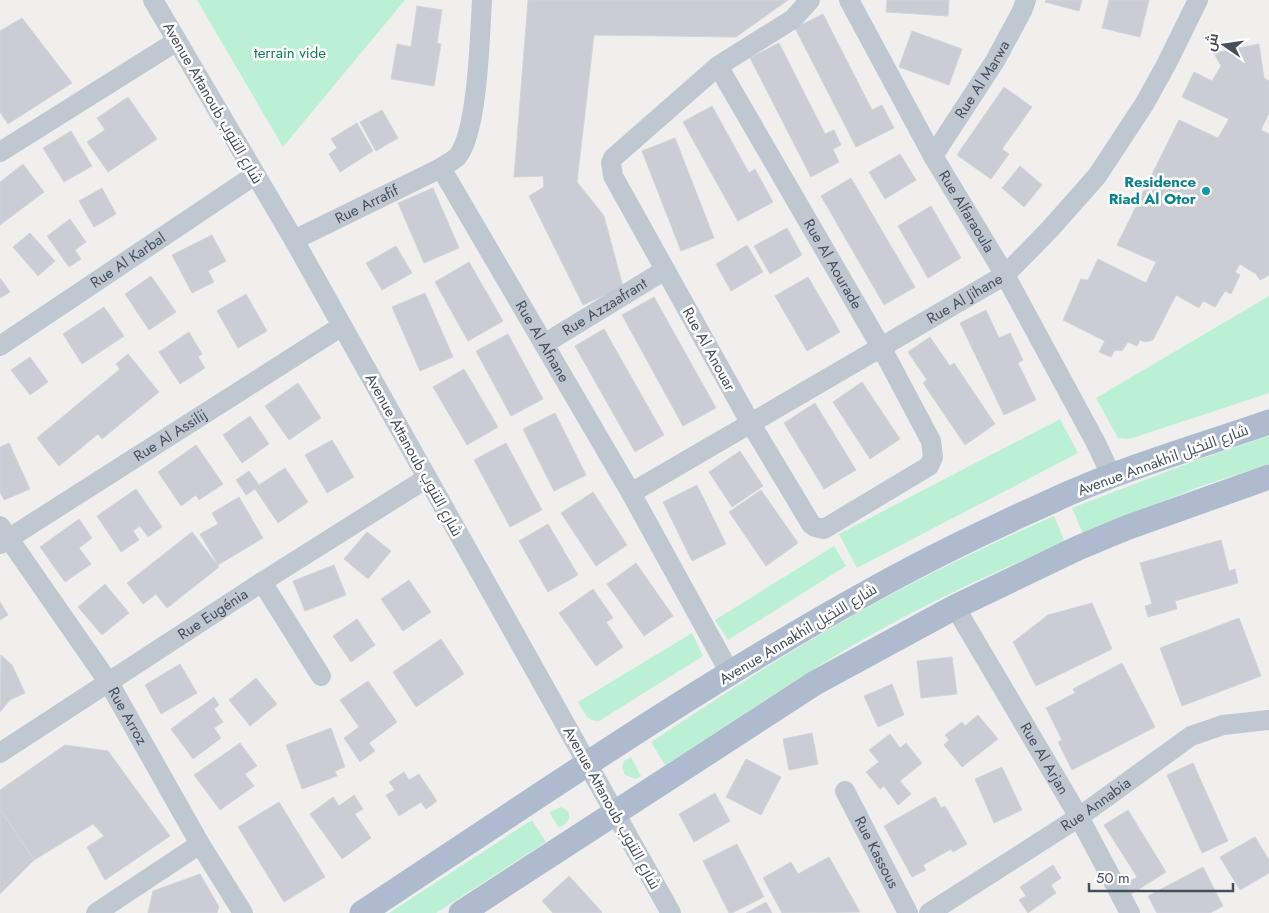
<svg xmlns="http://www.w3.org/2000/svg" width="1269" height="913" font-family="Jost,Cairo,sans-serif">
	<rect width="100%" height="100%" fill="#f1efee"/>
	<!-- green -->
	<path fill="#bcf0d5" d="M 197,0 L 405,0 L 283,147 Z
		M 1269,296 L 1269,393 L 1130,439 L 1118,438 L 1096,398 Z
		M 1060,419 L 1078,453 L 857,568 L 839,534 Z
		M 1269,436 L 1269,464 L 1196,488 L 1083,534 L 1072,508 L 1197,460 Z
		M 1054,516 L 1065,542 C 994,572 924,604 857,643 C 792,681 729,724 665,765 L 651,742 C 701,710 750,676 801,646 C 882,597 967,554 1054,516 Z
		M 834,546 L 846,566 L 728,640 L 715,620 Z
		M 692,633 L 703,656 L 599,721 C 587,722 584,712 578,702 Z
		M 631,757 L 641,776 L 636,779 L 625,775 L 622,767 L 624,761 Z
		M 561,807 L 568,811 C 572,820 566,823 559,828 L 549,812 Z
		M 532,820 L 546,842 L 436,913 L 389,913 Z"/>
	<!-- building -->
	<path fill="#cacdd4" stroke="#d2d4da" d="M 528,0 L 788,0 L 736,37 L 594,35 L 577,182 L 604,216 L 623,287 L 583,305 L 529,196 L 544,187 L 543,176 L 514,177 Z
		M 887,0 L 949,0 L 948,16 L 886,12 Z
		M 1046,0 L 1082,0 L 1079,11 L 1045,2 Z
		M 1109,0 L 1149,0 L 1140,37 L 1102,28 Z
		M 417,6 L 442,10 L 437,43 L 441,44 L 434,86 L 391,79 L 397,44 L 411,47 Z
		M 823,14 L 872,110 L 882,105 L 894,128 L 856,147 L 795,28 Z
		M 22,18 L 72,83 L 8,124 L 0,112 L 0,31 Z
		M 912,31 L 962,49 L 949,85 L 899,67 Z
		M 779,43 L 825,134 L 834,130 L 841,145 L 833,149 L 839,162 L 811,177 L 750,58 Z
		M 1259,44 L 1264,78 L 1269,81 L 1269,113 L 1261,130 L 1269,134 L 1269,275 L 1260,280 L 1256,274 L 1240,264 L 1235,272 L 1240,275 L 1231,294 L 1225,291 L 1215,307 L 1203,301 L 1199,308 L 1176,295 L 1153,340 L 1145,342 L 1140,340 L 1137,346 L 1128,342 L 1122,351 L 1115,350 L 1111,357 L 1099,352 L 1105,341 L 1063,320 L 1081,279 L 1088,280 L 1098,259 L 1146,283 L 1156,262 L 1117,245 L 1179,120 L 1218,138 L 1229,119 L 1182,97 L 1194,72 L 1212,81 L 1221,66 L 1214,53 Z
		M 1004,87 L 1032,107 L 1002,149 L 1009,154 L 991,179 L 957,155 Z
		M 128,97 L 157,139 L 108,172 L 87,142 L 105,130 L 97,118 Z
		M 712,106 L 749,173 L 755,169 L 773,202 L 738,221 L 683,122 Z
		M 382,110 L 398,138 L 376,151 L 360,122 Z
		M 357,123 L 373,151 L 340,172 L 329,154 L 337,148 L 331,139 Z
		M 71,131 L 92,166 L 64,182 L 43,148 Z
		M 675,138 L 714,238 L 681,251 L 642,151 Z
		M 900,154 L 916,180 L 885,199 L 869,172 Z
		M 23,164 L 44,192 L 0,225 L 0,182 Z
		M 1020,166 L 1042,185 L 1024,207 L 1002,188 Z
		M 851,178 L 915,287 L 884,305 L 821,196 Z
		M 102,188 L 116,214 L 94,227 L 79,201 Z
		M 433,188 L 459,248 L 424,263 L 398,203 Z
		M 931,206 L 961,258 L 928,278 L 898,226 Z
		M 70,219 L 86,242 L 75,250 L 81,259 L 69,267 L 47,236 Z
		M 787,228 L 802,255 L 770,274 L 754,246 Z
		M 30,233 L 55,261 L 38,276 L 13,247 Z
		M 212,235 L 226,261 L 208,271 L 214,282 L 192,293 L 172,255 Z
		M 747,245 L 763,272 L 731,291 L 716,264 Z
		M 396,246 L 412,273 L 382,290 L 366,263 Z
		M 469,262 L 503,321 L 468,341 L 435,282 Z
		M 151,276 L 176,312 L 149,330 L 125,294 Z
		M 808,277 L 840,332 L 807,351 L 775,296 Z
		M 0,278 L 10,292 L 0,298 Z
		M 425,293 L 453,357 L 420,371 L 392,307 Z
		M 246,294 L 267,331 L 238,348 L 217,311 Z
		M 654,297 L 716,408 L 683,426 L 622,315 Z
		M 104,307 L 124,336 L 82,364 L 63,334 Z
		M 986,310 L 999,338 L 1010,333 L 1023,360 L 1018,363 L 1036,400 L 1004,415 L 960,323 Z
		M 604,329 L 664,435 L 635,452 L 575,346 Z
		M 189,332 L 202,354 L 198,357 L 205,368 L 180,384 L 159,352 Z
		M 508,334 L 543,399 L 511,416 L 476,351 Z
		M 930,337 L 950,366 L 954,363 L 995,424 L 965,445 L 923,383 L 927,380 L 908,352 Z
		M 128,354 L 159,392 L 102,439 L 98,434 L 59,466 L 37,438 L 120,369 L 116,364 Z
		M 30,357 L 48,382 L 30,395 L 11,370 Z
		M 464,369 L 498,427 L 467,445 L 433,387 Z
		M 862,382 L 900,439 L 870,459 L 833,402 Z
		M 298,383 L 321,418 L 289,440 L 265,406 Z
		M 815,403 L 856,470 L 824,489 L 784,423 Z
		M 555,413 L 586,475 L 554,491 L 523,429 Z
		M 250,416 L 269,444 L 242,463 L 223,435 Z
		M 332,440 L 354,477 L 327,493 L 305,455 Z
		M 9,443 L 30,489 L 4,500 L 0,492 L 0,447 Z
		M 506,443 L 542,510 L 510,527 L 474,460 Z
		M 196,445 L 223,484 L 199,500 L 196,495 L 181,506 L 158,472 Z
		M 740,451 L 763,486 L 732,507 L 709,472 Z
		M 285,468 L 308,502 L 278,523 L 255,489 L 246,495 L 236,480 L 249,471 L 259,485 Z
		M 697,485 L 726,544 L 692,561 L 663,502 Z
		M 136,489 L 162,527 L 148,537 L 140,526 L 133,531 L 139,540 L 121,552 L 97,516 Z
		M 761,490 L 798,543 L 766,566 L 729,512 Z
		M 593,492 L 627,545 L 596,566 L 561,513 Z
		M 239,497 L 263,538 L 218,565 L 200,534 L 218,524 L 212,513 Z
		M 79,519 L 92,538 L 79,548 L 91,564 L 65,582 L 40,547 Z
		M 548,524 L 578,575 L 548,592 L 519,541 Z
		M 192,532 L 219,567 L 167,608 L 156,594 L 143,604 L 127,583 Z
		M 367,532 L 391,551 L 368,579 L 344,559 Z
		M 1221,540 L 1229,571 L 1235,569 L 1238,583 L 1175,601 L 1177,609 L 1148,617 L 1145,606 L 1152,604 L 1140,563 Z
		M 636,563 L 673,616 L 644,636 L 607,584 Z
		M 334,565 L 346,595 L 305,611 L 293,581 Z
		M 409,580 L 431,612 L 403,631 L 381,599 Z
		M 105,584 L 129,613 L 102,635 L 78,607 Z
		M 593,589 L 613,618 L 606,622 L 623,647 L 596,666 L 559,613 Z
		M 0,602 L 8,615 L 0,620 Z
		M 1092,603 L 1112,649 L 1036,686 L 1013,642 L 1048,615 Z
		M 1239,618 L 1261,676 L 1182,706 L 1160,648 Z
		M 357,619 L 375,645 L 351,662 L 333,636 Z
		M 441,639 L 464,674 L 416,707 L 393,672 Z
		M 1,655 L 12,665 L 25,693 L 10,700 L 0,712 Z
		M 952,657 L 957,694 L 921,698 L 917,661 Z
		M 1122,663 L 1155,727 L 1072,770 L 1058,742 L 1062,740 L 1046,708 L 1075,693 L 1073,689 Z
		M 180,664 L 197,693 L 161,714 L 145,685 Z
		M 256,678 L 277,704 L 250,726 L 229,700 Z
		M 368,681 L 397,722 L 369,743 L 375,751 L 360,762 L 344,738 L 359,727 L 340,700 Z
		M 892,684 L 904,715 L 878,727 L 864,696 Z
		M 214,697 L 219,705 L 214,709 L 223,722 L 214,728 L 221,738 L 193,759 L 171,729 Z
		M 978,715 L 998,739 L 962,767 L 944,745 L 949,740 L 945,735 L 962,722 L 965,726 Z
		M 331,728 L 345,767 L 335,771 L 337,776 L 302,789 L 286,745 Z
		M 812,733 L 818,764 L 789,770 L 783,739 Z
		M 890,734 L 900,748 L 906,743 L 922,763 L 900,781 L 911,794 L 898,805 L 884,786 L 880,789 L 866,772 L 879,762 L 869,750 Z
		M 240,743 L 257,766 L 245,774 L 254,786 L 220,810 L 194,775 Z
		M 65,745 L 108,751 L 170,836 L 105,880 L 87,847 L 104,836 L 93,824 L 34,860 L 0,809 L 0,790 Z
		M 746,759 L 781,777 L 761,815 L 726,797 Z
		M 1193,763 L 1228,841 L 1202,853 L 1167,775 Z
		M 1002,767 L 1022,810 L 994,823 L 975,779 Z
		M 404,772 L 409,780 L 419,774 L 437,801 L 426,809 L 421,802 L 399,816 L 386,795 L 395,790 L 389,782 Z
		M 715,793 L 730,821 L 694,842 L 679,814 Z
		M 354,795 L 363,809 L 355,814 L 371,838 L 342,859 L 310,814 L 333,797 L 339,806 Z
		M 935,797 L 941,808 L 945,806 L 967,844 L 953,852 L 951,849 L 923,865 L 926,870 L 912,877 L 884,826 Z
		M 279,802 L 325,877 L 284,902 L 238,827 Z
		M 0,809 L 34,860 L 0,894 Z
		M 1128,810 L 1166,872 L 1128,896 L 1122,886 L 1137,877 L 1104,825 Z
		M 1255,837 L 1269,860 L 1269,873 L 1240,890 L 1220,857 Z
		M 737,844 L 764,897 L 732,913 L 729,913 L 703,861 Z
		M 829,857 L 860,912 L 782,913 L 763,878 L 791,862 L 798,874 Z
		M 1053,865 L 1061,878 L 1051,885 L 1056,893 L 1028,913 L 1019,900 L 1026,896 L 1020,887 Z
		M 1203,867 L 1223,906 L 1210,913 L 1157,913 L 1148,896 Z
		M 200,874 L 219,907 L 217,913 L 148,913 L 153,891 Z
		M 569,876 L 602,912 L 601,913 L 553,913 L 542,901 Z
		M 766,902 L 772,913 L 746,913 Z"/>
	<g fill="none" stroke-linecap="round" stroke-linejoin="round">
		<!-- minor -->
		<g stroke="#bfc7d1" stroke-width="20">
			<path d="M 153,0 L 294,240 L 671,913"/>
			<path id="s1" d="M 849,0 L 933,156 L 1005,275 L 1096,443 L 1112,477"/>
			<path id="s2" d="M 718,66 L 881,347 L 931,441 L 933,457 L 929,466 L 824,529 L 815,527 L 811,524 L 751,424 L 613,176 L 611,163 L 613,158 L 718,66 L 793,19 L 810,0"/>
			<path d="M 0,152 L 177,41"/>
			<path id="s3" d="M 933,156 L 995,61 L 1022,11 L 1026,0"/>
			<path id="s4" d="M 441,168 L 631,493 L 730,673"/>
			<path id="s5" d="M 294,240 L 441,168 C 446,164 453,161 457,157 C 478,134 480,33 482,0"/>
			<path id="s6" d="M 544,344 L 665,270"/>
			<path id="s7" d="M 0,346 L 255,175"/>
			<path id="s8" d="M 631,493 L 1005,275 L 1050,229 L 1097,176 L 1145,103 L 1167,63 L 1198,0"/>
			<path id="s9" d="M 0,526 L 109,683 L 200,844 L 243,913"/>
			<path id="s10" d="M 0,544 L 342,326"/>
			<path d="M 262,582 L 321,676"/>
			<path id="s11" d="M 955,607 L 1079,817 L 1130,913"/>
			<path id="s12" d="M 0,753 L 262,582 L 427,478"/>
			<path id="s13" d="M 845,791 L 908,913"/>
			<path d="M 96,913 L 200,844"/>
			<path id="s14" d="M 929,913 L 1079,817 L 1191,736 L 1223,725 L 1269,720"/>
		</g>
		<!-- major -->
		<path stroke="#aebbce" stroke-width="25" d="M 362,913 C 533,800 702,683 881,585 C 937,554 996,526 1054,500 C 1123,468 1197,447 1269,422
			M 461,913 L 815,683 L 955,607 L 1078,548 L 1126,528 L 1269,477"/>
	</g>
	<!-- markers -->
	<circle fill="#0f9aa8" stroke="#fff" stroke-width="2" cx="1206" cy="191" r="5"/>
	<g text-anchor="middle" dominant-baseline="central" stroke-width="5" stroke-linejoin="round" paint-order="stroke">
		<!-- park labels -->
		<g font-size="15" fill="#157f54" stroke="#fff">
			<text x="290" y="53">terrain vide</text>
		</g>
		<!-- street labels -->
		<g font-size="15" fill="#46505c" stroke="#fff">
			<text stroke="none"><textPath href="#s3" startOffset="91">Rue Al Marwa</textPath></text>
			<text transform="translate(213 103) rotate(60)">Avenue Attanoub شارع التنوب</text>
			<text stroke="none"><textPath href="#s5" startOffset="81">Rue Arrafif</textPath></text>
			<text stroke="none"><textPath href="#s1" startOffset="242">Rue Alfaraoula</textPath></text>
			<text stroke="none"><textPath href="#s7" startOffset="154">Rue Al Karbal</textPath></text>
			<text stroke="none"><textPath href="#s2" startOffset="229">Rue Al Aourade</textPath></text>
			<text stroke="none"><textPath href="#s8" startOffset="386">Rue Al Jihane</textPath></text>
			<text stroke="none"><textPath href="#s6" startOffset="71">Rue Azzaafrant</textPath></text>
			<text stroke="none"><textPath href="#s4" startOffset="201">Rue Al Afnane</textPath></text>
			<text transform="translate(709 349) rotate(61)">Rue Al Anouar</text>
			<text stroke="none"><textPath href="#s10" startOffset="202">Rue Al Assilij</textPath></text>
			<text transform="translate(414 455) rotate(61)">Avenue Attanoub شارع التنوب</text>
			<text transform="translate(1163 460) rotate(-20)">Avenue Annakhil شارع النخيل</text>
			<text stroke="none"><textPath href="#s12" startOffset="254">Rue Eugénia</textPath></text>
			<text transform="translate(798 634) rotate(-31)">Avenue Annakhil شارع النخيل</text>
			<text stroke="none"><textPath href="#s9" startOffset="229">Rue Arroz</textPath></text>
			<text stroke="none"><textPath href="#s11" startOffset="176">Rue Al Arjan</textPath></text>
			<text stroke="none"><textPath href="#s14" startOffset="199">Rue Annabia</textPath></text>
			<text transform="translate(612 808) rotate(61)">Avenue Attanoub شارع التنوب</text>
			<text stroke="none"><textPath href="#s13" startOffset="69">Rue Kassous</textPath></text>
		</g>
		<!-- culture labels -->
		<g font-size="15" font-weight="bold" fill="#0d838f" stroke="#fff" text-anchor="end">
			<text x="1196" y="182">Residence<tspan x="1196" dy="17">Riad Al Otor</tspan></text>
		</g>
	</g>
	<!-- north arrow -->
	<g transform="translate(1224 45) rotate(283)" stroke="#ffffff" stroke-width="4" paint-order="stroke">
	<path d="M0-4L9 19L0 12L-9 19Z" fill="#46505c"/>
	<text y="-8" font-size="14" font-weight="bold" text-anchor="middle" fill="#46505c">ش</text>
	</g>
	<!-- scale -->
	<path d="M1089 883v8h144v-8" fill="none" stroke="#46505c" stroke-width="2.5"/>
	<text x="1096" y="883" font-size="15" fill="#46505c" stroke="#ffffff" stroke-width="4" paint-order="stroke">50 m</text>
</svg>
